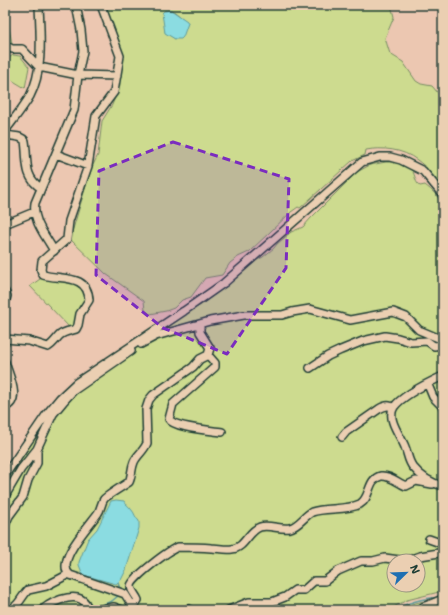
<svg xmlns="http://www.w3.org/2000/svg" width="448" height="615" font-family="'Shantell Sans',sans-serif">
	<rect width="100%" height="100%" fill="#ecc7b1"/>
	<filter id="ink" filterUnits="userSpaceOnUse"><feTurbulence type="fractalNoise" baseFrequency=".025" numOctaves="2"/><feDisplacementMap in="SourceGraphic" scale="8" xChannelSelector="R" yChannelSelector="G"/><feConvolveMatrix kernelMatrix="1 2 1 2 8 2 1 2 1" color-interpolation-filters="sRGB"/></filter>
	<g filter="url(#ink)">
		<!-- green -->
		<path fill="#cddb8f" stroke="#768c62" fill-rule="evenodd" d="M 104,5 L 391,5 L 394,17 L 385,38 L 390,54 L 403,62 L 416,81 L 421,84 L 432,86 L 443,99 L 443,187 C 435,178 427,167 417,160 C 403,149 382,147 366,150 L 365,155 L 352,161 L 300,208 L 298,207 L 291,212 L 249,252 L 238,257 L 230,263 L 222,275 L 205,278 L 191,297 L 182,300 L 174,308 L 166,311 L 150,314 L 145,310 L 144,301 L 106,274 L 70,239 L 91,169 L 98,155 L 102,121 L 112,105 L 118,90 L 123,57 ZM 171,10 L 175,12 L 188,23 L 183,33 L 175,39 L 165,32 L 164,11 Z
			M 5,6 L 12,44 L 5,69 Z
			M 13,55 L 20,56 L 29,67 L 25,88 L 5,76 L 10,57 Z
			M 386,162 C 395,162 408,164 413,172 C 416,178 415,182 420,186 L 425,185 C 433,191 440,198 443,207 L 443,591 L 407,600 L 388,610 L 5,610 L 5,484 L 49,414 L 61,400 L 172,321 L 201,305 L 235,279 L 257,260 L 263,257 L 274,248 L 277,244 L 291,232 L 303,227 L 311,218 L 357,172 L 370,165 ZM 394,561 L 418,561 L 418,585 L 394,585 Z
			M 43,277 L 78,283 L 86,291 L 87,300 L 77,325 L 70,328 L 30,286 Z
			M 443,597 L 443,610 L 397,610 L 411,604 Z"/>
		<!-- water -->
		<path fill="#8bdce1" stroke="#609c9c" d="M 171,10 L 187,21 L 188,23 L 183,37 L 181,39 L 175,39 L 165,33 L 162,13 L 164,11 Z
			M 116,500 L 124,501 C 126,505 128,505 131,509 C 135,513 135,518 139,521 L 139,528 L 126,570 L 121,580 L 116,584 L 83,575 L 79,565 L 79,562 L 88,539 L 97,529 L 111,501 Z"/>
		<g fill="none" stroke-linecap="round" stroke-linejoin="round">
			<!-- stream -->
			<path stroke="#609c9c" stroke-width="1.5" d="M 118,583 L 120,589
				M 99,606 L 112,601 L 119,595
				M 62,610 L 71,607 L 85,607
				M 396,610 C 409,601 426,598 441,597"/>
			<defs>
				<path id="minor" d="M 5,45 L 12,49 L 22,49 L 39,67 L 78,75 L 117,76
					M 5,131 C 13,120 23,108 30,96 C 44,69 40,34 39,5
					M 5,134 C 12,138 20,134 25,141 C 28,159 23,177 41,188
					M 56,154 L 88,166
					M 5,224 L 34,212
					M 54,251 C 46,236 32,221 35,203 L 74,110 L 78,75 L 83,51 L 81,30 L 76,5
					M 5,292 L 7,296 L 5,303
					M 5,339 L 29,341 L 48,347 C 53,344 56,339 60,335 C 65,331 71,331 76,329 L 78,325 L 80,314 L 89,300 C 88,274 62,280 43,275 L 41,270 L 42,261 L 67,239 L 69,221 L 88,166 L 96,116 L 114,92 L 120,56 L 101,5
					M 141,344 L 156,336 L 210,321 L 244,315 L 282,315 L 292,312 L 310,309 L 350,320 L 393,312 L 406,317 L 419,330 L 443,340
					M 208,355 L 215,363 L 215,367 L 173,404 L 169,419 C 174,428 210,430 222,432
					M 5,362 C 9,376 22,400 5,407
					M 310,368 L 328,356 L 341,350 L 363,341 L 385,336 L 398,338 L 411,342 L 427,341 L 434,346 L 443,345
					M 443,376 C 430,382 402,396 394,407 C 386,419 401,436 405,447 C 408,454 408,461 413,467 C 421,477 430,483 443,486
					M 428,385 L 433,397 L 443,407
					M 342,437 L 346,432 L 379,409 C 384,406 389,404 393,408
					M 5,475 L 46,415 L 60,398 L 76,383 L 184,311 L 224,283 L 362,162 L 380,157 L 390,157 L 401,160 L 423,171 L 443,195
					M 5,496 L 21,469 L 37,449 L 53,414 L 63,402 L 73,391 L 131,351
					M 5,525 L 9,516 L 23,497 L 28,480 L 37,463 L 37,449
					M 429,539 L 443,544
					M 132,605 L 125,594 L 70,575 C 54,562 90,525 98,513 C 101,509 101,503 104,499 C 105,497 126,484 129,482 C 132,476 131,469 134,462 C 137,455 144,451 147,443 L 146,409 L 149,400 L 153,395 L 176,379 L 193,367 L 200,359 L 208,355 L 210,348 L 200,332 L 200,324
					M 5,609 C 18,610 20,598 28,590 L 46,586 L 69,574
					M 42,610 C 53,601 84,587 88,610
					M 95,610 L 114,607 L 122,610
					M 134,610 L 132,605 L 136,603 L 138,600 C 136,595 131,591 131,586 C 132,578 169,550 178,547 C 189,547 200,547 211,548 C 218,548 225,550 232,549 C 245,548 248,531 260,527 C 269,524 280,530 290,528 C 299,526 304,516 312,512 C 325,507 346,511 360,504 C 371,498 367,479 381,476 C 390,475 398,483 406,486 L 416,481 L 432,484
					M 186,610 L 189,609
					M 229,610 L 249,602 L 272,602 L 285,597 L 295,590 L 304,590 L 314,581 L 325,581 L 338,571 L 361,561 L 373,561 L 385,558 L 406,561 L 420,556 L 439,553 L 443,553
					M 420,610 L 423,607 L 443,599"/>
			</defs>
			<!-- minor casing -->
			<use href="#minor" stroke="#1f3d34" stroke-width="10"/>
			<!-- minor -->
			<use href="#minor" stroke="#ebcfb2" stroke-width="7"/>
		</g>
	</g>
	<!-- marked area -->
	<path fill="#7b2cbf" fill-opacity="0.2" stroke="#7b2cbf" stroke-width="3" stroke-dasharray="8 5" stroke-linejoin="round" d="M 173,142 L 289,179 L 286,268 L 227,354 L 163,328 L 96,275 L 99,171 Z"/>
	<!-- margin -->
	<rect width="448" height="615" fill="none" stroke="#ebcfb2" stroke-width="20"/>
	<rect x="10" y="10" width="428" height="595" fill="none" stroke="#1f3d34" stroke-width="1.5" filter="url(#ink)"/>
	<!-- north arrow -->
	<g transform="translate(406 573) rotate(67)"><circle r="19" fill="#ebcfb2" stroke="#999580"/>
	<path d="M0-3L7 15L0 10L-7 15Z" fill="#1f6fb2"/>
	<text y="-6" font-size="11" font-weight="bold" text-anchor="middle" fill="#1f3d34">N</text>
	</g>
</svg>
